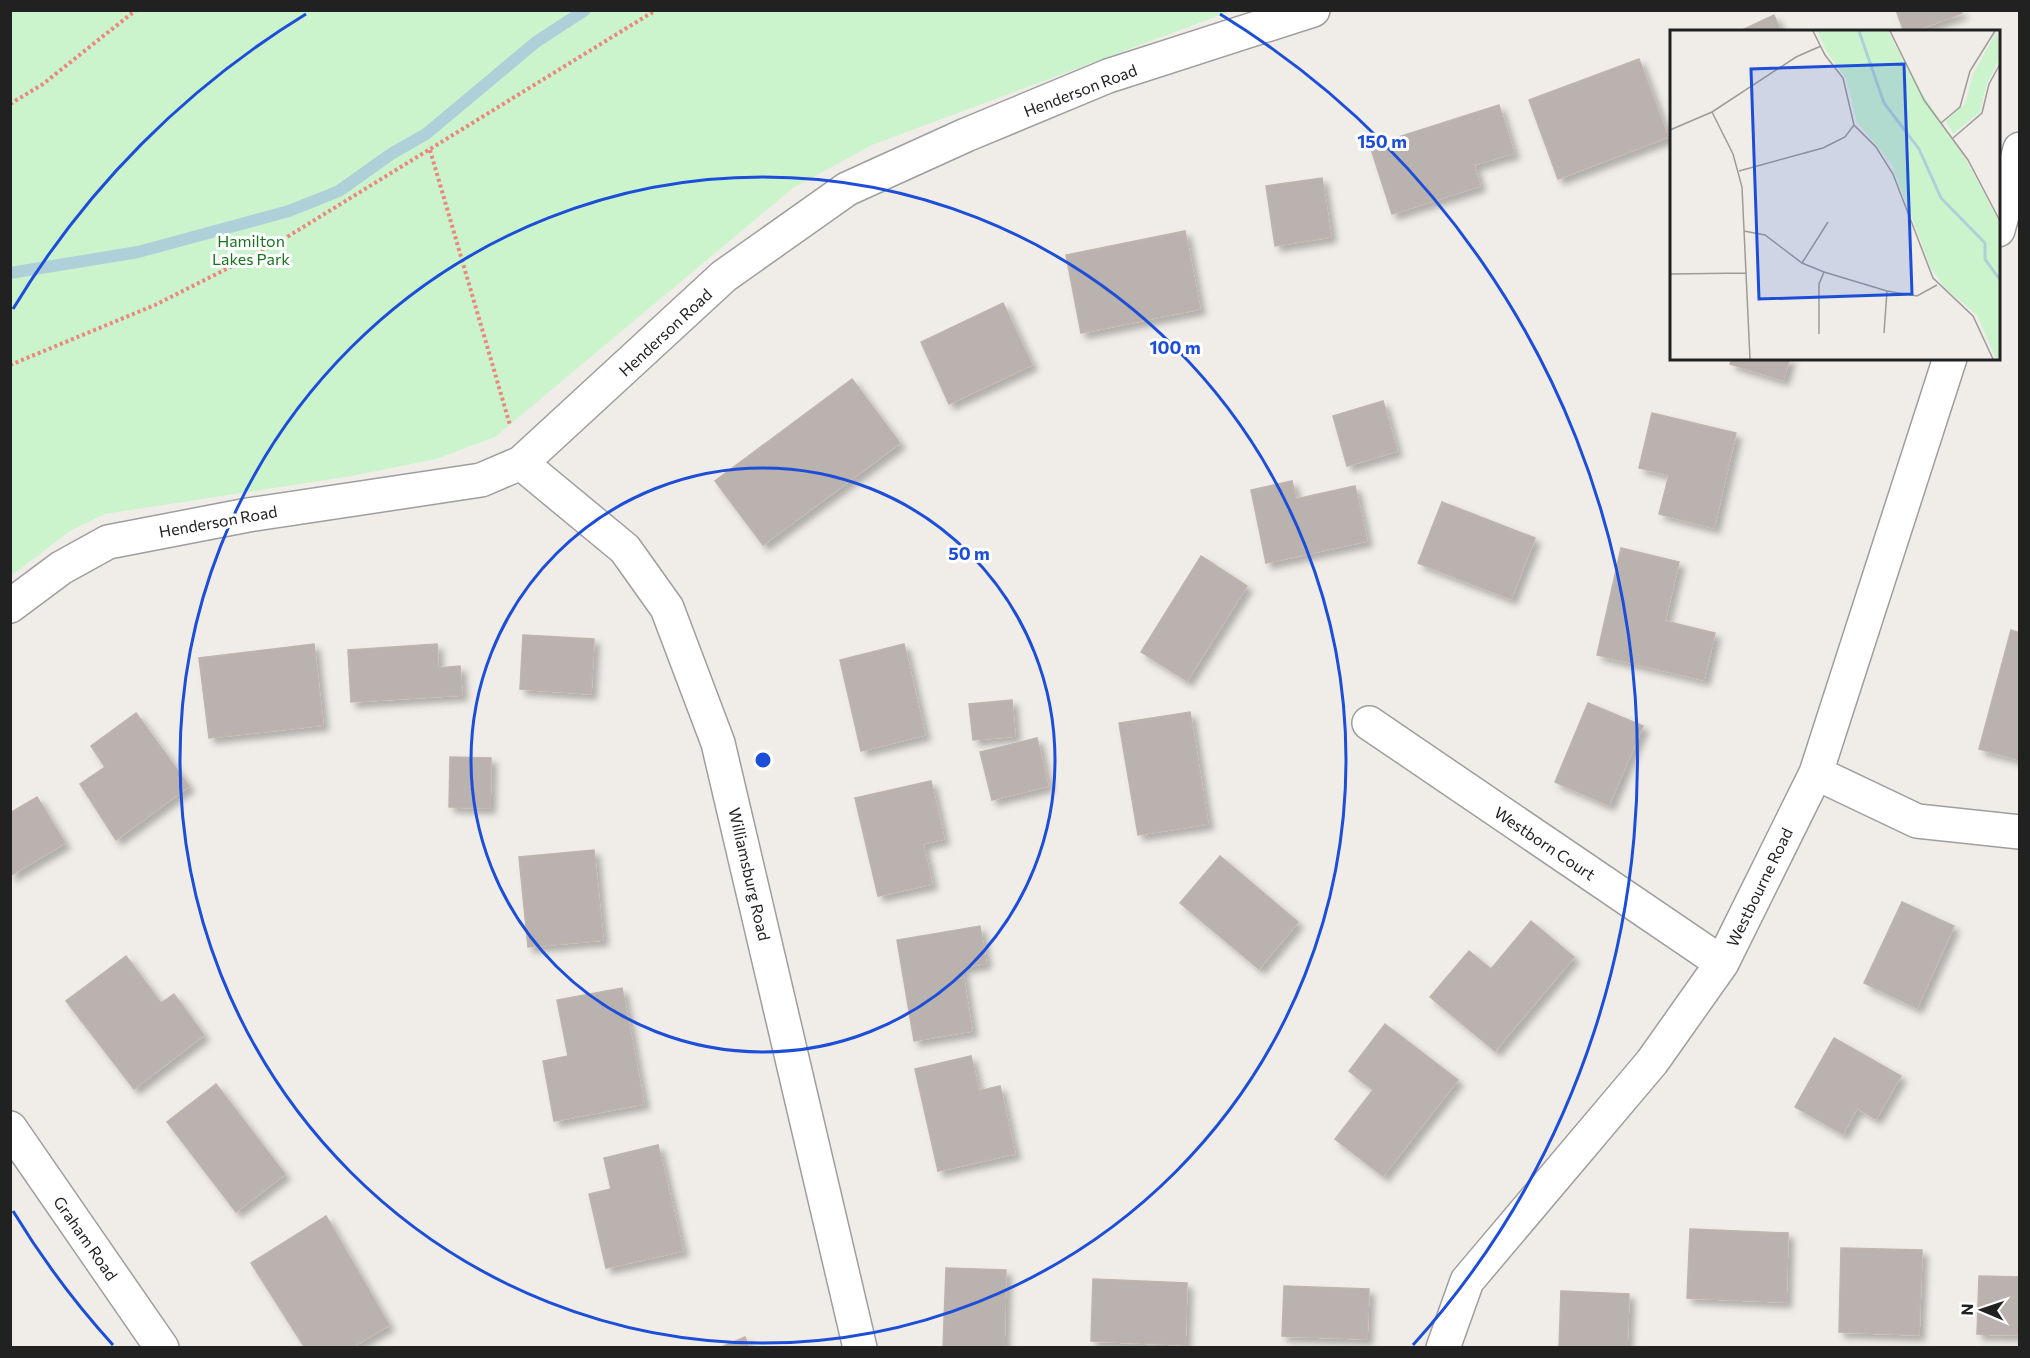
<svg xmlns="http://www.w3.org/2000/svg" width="2030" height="1358" font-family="Commissioner,sans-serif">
	<defs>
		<filter id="shadow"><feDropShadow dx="5.5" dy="5.5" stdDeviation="3" flood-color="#0004"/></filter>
	</defs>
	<rect width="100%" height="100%" fill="#f0ede8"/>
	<!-- park -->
	<path fill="#cbf4cd" d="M 11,10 L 1231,10 L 1231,11 L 872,145 L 793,188 L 495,437 L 436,459 L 352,476 L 105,514 L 70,531 L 11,576 Z"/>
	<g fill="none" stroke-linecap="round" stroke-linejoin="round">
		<!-- stream -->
		<path stroke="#aed0d8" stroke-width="12" d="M 10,273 L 138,252 L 289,211 L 339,191 L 391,154 L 426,134 L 536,42 L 585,10"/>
	</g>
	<!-- building -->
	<path fill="#b9b2ae" stroke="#c0b4ac" stroke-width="1.5" filter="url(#shadow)" d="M 1896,10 L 1961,10 L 1962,13 L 1912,32 L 1904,32 Z
		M 1774,15 L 1781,32 L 1738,32 Z
		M 1639,59 L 1668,137 L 1558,179 L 1529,100 Z
		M 1499,105 L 1514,153 L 1474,165 L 1480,186 L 1392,214 L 1370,146 Z
		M 1322,178 L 1331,237 L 1275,246 L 1266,186 Z
		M 1185,231 L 1200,309 L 1081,333 L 1066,255 Z
		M 1003,303 L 1032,365 L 949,404 L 921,342 Z
		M 1732,358 L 1790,358 L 1783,380 L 1730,364 Z
		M 852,379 L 900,443 L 763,545 L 715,481 Z
		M 1383,401 L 1397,451 L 1347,466 L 1333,416 Z
		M 1652,413 L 1736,433 L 1714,528 L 1659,514 L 1669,475 L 1639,468 Z
		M 1292,481 L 1296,499 L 1355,486 L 1367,541 L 1266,563 L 1251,490 Z
		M 1442,502 L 1535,538 L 1511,599 L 1418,563 Z
		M 1621,548 L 1679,562 L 1665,621 L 1715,633 L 1704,680 L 1597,655 Z
		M 1201,556 L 1247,586 L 1187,681 L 1141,652 Z
		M 2011,630 L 2020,633 L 2020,760 L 1979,749 Z
		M 523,635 L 594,639 L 591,694 L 520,689 Z
		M 314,644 L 323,725 L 209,738 L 199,658 Z
		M 437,644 L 438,668 L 460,666 L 462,695 L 351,702 L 348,650 Z
		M 904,644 L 925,735 L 861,751 L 840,660 Z
		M 1012,700 L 1015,736 L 973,740 L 969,704 Z
		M 1588,703 L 1643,726 L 1609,805 L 1555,782 Z
		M 1190,712 L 1208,824 L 1138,835 L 1119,723 Z
		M 136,713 L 189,786 L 116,840 L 80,784 L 105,767 L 91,746 Z
		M 1037,738 L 1048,786 L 992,800 L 980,752 Z
		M 450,757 L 491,758 L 490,808 L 449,807 Z
		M 931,781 L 944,839 L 923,844 L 932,884 L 878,896 L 855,798 Z
		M 37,797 L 65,843 L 10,876 L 10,813 Z
		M 594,850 L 603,940 L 528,947 L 519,857 Z
		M 1220,856 L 1298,922 L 1259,969 L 1180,903 Z
		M 1902,902 L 1954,926 L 1917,1008 L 1864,983 Z
		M 1531,921 L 1574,957 L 1495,1051 L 1430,997 L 1469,951 L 1491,969 Z
		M 980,926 L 986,963 L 962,968 L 972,1031 L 914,1041 L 897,940 Z
		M 126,956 L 161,1003 L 174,994 L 204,1035 L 134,1089 L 66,1001 Z
		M 622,988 L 644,1104 L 554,1121 L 543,1061 L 568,1056 L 557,1000 Z
		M 1385,1024 L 1458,1080 L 1383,1176 L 1335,1139 L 1373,1090 L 1349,1071 Z
		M 1834,1038 L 1901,1076 L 1876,1119 L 1857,1108 L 1843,1134 L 1795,1107 Z
		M 971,1056 L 979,1091 L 1000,1086 L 1015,1154 L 938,1171 L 915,1069 Z
		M 216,1084 L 285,1174 L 236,1212 L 167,1122 Z
		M 658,1145 L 683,1251 L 606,1268 L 589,1194 L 611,1189 L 604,1158 Z
		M 326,1216 L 389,1325 L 351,1348 L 305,1348 L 251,1263 Z
		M 1690,1229 L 1788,1233 L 1786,1302 L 1687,1298 Z
		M 1841,1248 L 1922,1250 L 1919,1335 L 1839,1332 Z
		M 946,1268 L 1006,1270 L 1004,1348 L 943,1348 Z
		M 1979,1276 L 2020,1277 L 2020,1335 L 1977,1334 Z
		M 1093,1279 L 1187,1283 L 1185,1345 L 1091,1341 Z
		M 1284,1286 L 1369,1289 L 1367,1339 L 1282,1336 Z
		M 1561,1291 L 1629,1294 L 1627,1348 L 1559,1348 Z
		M 745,1337 L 749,1348 L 719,1348 Z"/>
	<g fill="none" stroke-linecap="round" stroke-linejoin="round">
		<defs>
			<path id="minor" d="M 1998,230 L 2020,149
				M 521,463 L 625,549 L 667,608 L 718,743 L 860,1348
				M 10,606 L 61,568 L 108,542 L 248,515 L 481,480 L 521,463 L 724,276 L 847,189 L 966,135 L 1108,76 L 1313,10
				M 1369,723 L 1722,963
				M 1816,773 L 1917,821 L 2020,832
				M 10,1128 L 162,1348
				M 1443,1348 L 1467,1281 L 1652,1062 L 1722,963 L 1816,773 L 1950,358"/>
		</defs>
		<!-- minor casing -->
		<use href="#minor" stroke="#9e9e9e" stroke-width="36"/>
		<!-- path -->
		<path stroke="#ea877f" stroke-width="4" stroke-dasharray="3 3" stroke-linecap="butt" d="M 10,104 L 43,84 L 136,10
			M 430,150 L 510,425
			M 10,365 L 155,305 L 274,245 L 656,10"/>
		<!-- minor -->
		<use href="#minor" stroke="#fff" stroke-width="33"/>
	</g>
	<!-- distance rings -->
	<g fill="none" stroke="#1d4ed8" stroke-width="3">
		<circle cx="763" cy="760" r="292"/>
		<circle cx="763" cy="760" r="583"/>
		<path d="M113 1345A875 875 0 0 1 13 1211M13 309A875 875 0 0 1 306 14M1220 14A875 875 0 0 1 1413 1345"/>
	</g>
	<g text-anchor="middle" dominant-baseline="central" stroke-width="6" stroke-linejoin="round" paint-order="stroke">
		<!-- street labels -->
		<g font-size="16" fill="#212121" stroke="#fff">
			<text transform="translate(1080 90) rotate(-21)">Henderson Road</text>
			<text transform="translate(665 332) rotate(-43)">Henderson Road</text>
			<text transform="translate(218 521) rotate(-10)">Henderson Road</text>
			<text transform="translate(1545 843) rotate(34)">Westborn Court</text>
			<text transform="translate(750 874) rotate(77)">Williamsburg Road</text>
			<text transform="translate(1759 887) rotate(-64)">Westbourne Road</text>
			<text transform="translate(86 1238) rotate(55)">Graham Road</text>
		</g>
		<!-- park labels -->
		<g font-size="16" fill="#19741e" stroke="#fff">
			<text x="251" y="240">Hamilton<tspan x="251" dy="18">Lakes Park</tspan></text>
		</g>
	</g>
	<!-- overview -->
	<g transform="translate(1670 30)">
		<rect width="330" height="330" fill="#f0ede8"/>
		<path d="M 147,1 L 218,1 L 241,46 L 296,130 L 330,193 L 330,329 L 326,329 L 307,285 L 274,257 L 261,238 L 221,133 L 187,92 L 176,48 L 158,24 ZM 327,1 L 330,29 L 317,53 L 310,82 L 283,104 L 276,91 L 295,74 L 303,44 Z" fill="#cbf4cd"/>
		<path fill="none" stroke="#aed0d8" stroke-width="3" d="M 189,1 L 214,73 L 249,119 L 271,168 L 315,213 L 315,229 L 330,250"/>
		<path fill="none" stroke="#9d9b98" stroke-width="1.5" d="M 143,1 L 155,25 L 173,48 L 184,95 L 206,117 L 223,144 L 263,248 L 303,286 L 323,329M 220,1 L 254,70 L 298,130 L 330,191M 42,82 L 63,124 L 72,157 L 80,329M 271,93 L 290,77 L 300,41 L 325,1M 0,100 L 42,82 L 126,27 L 151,16M 283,108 L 312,83 L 319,54 L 330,34M 69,141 L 153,118 L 175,107 L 184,95M 74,201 L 95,205 L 132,233 L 154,242 L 217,261 L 247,266 L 267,255M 132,233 L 158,192M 0,244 L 76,243M 214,303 L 217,261M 149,304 L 149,254 L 154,242"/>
		<path fill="#1d4ed8" fill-opacity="0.15" stroke="#1d4ed8" stroke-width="3" d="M 234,34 L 242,264 L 89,269 L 81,39 Z"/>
		<rect width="330" height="330" fill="none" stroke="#212121" stroke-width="3"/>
	</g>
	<circle cx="763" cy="760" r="9" fill="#1d4ed8" stroke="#fff" stroke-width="3"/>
	<g font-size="18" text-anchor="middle" font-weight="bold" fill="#1d4ed8" stroke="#fff" stroke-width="6" stroke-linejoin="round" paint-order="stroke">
		<text x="1382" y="148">150 m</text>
		<text x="1175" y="354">100 m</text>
		<text x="969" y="560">50 m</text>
	</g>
	<!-- border -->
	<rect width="2030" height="1358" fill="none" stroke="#212121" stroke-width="24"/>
	<!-- north arrow -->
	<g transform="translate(1982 1310) rotate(272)" stroke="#ffffff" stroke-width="4.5" paint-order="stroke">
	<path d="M0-4.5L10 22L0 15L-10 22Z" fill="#212121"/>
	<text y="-9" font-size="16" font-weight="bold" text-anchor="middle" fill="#212121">N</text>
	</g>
</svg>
